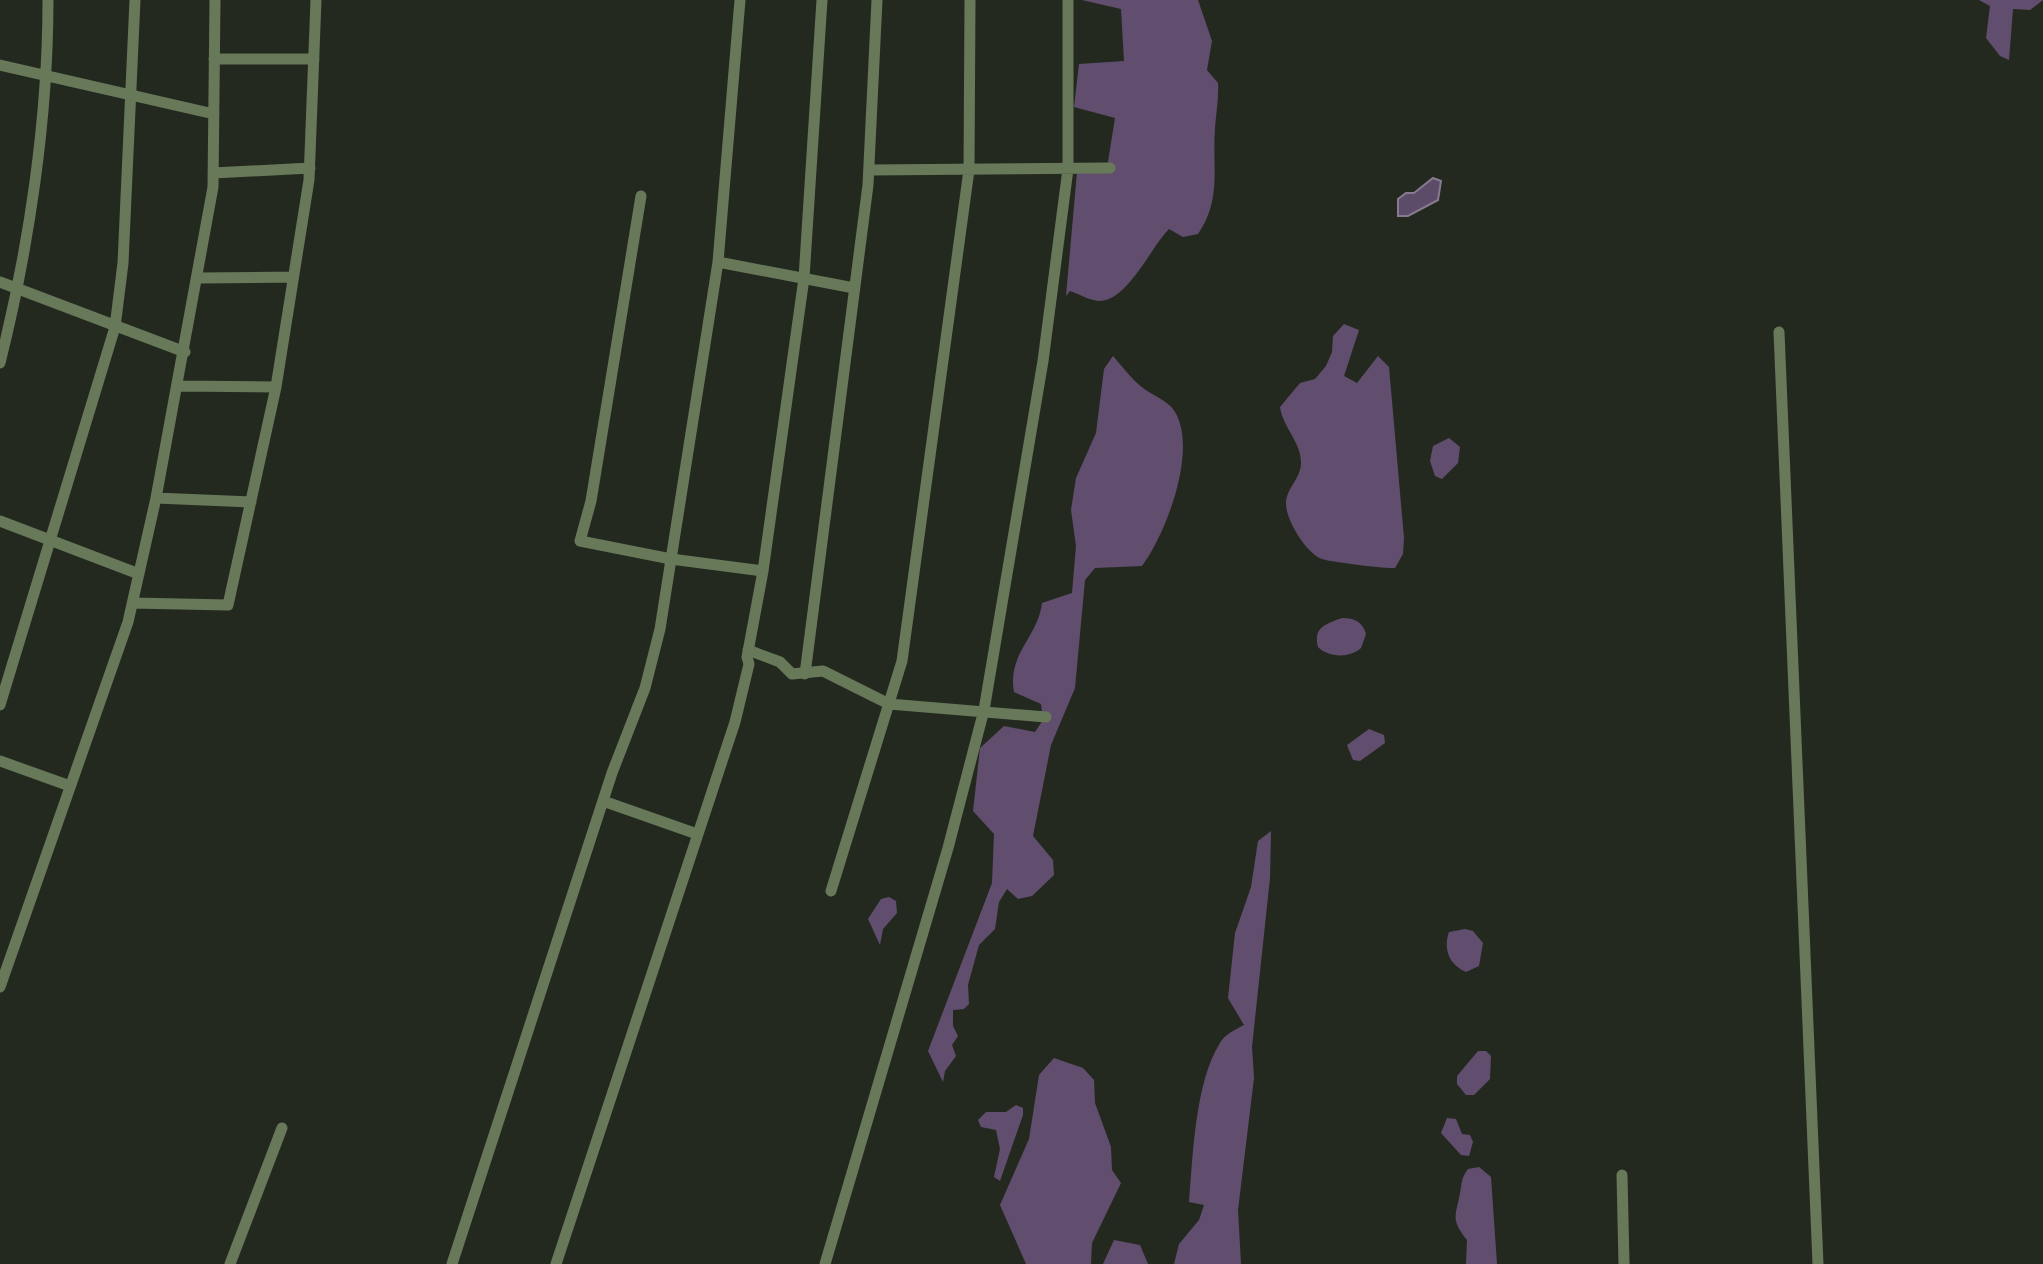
<svg xmlns="http://www.w3.org/2000/svg" width="2043" height="1264" font-family="'PT Sans',sans-serif">
	<rect width="100%" height="100%" fill="#242920"/>
	<!-- forest -->
	<path fill="#614e6e" d="M 1082,0 L 1198,0 L 1212,41 L 1207,70 L 1218,83 C 1219,99 1216,113 1215,128 C 1212,167 1222,199 1198,234 L 1183,237 L 1169,229 C 1151,247 1128,300 1100,301 C 1091,301 1079,294 1070,291 L 1066,296 L 1077,172 L 1107,168 L 1115,118 L 1074,107 L 1079,64 L 1124,61 L 1121,9 Z
		M 1979,0 L 2043,0 L 2030,10 L 2013,9 L 2009,60 L 2000,56 L 1986,38 L 1990,6 Z
		M 1344,324 L 1359,330 L 1344,376 L 1357,383 L 1378,356 L 1389,367 L 1404,538 L 1403,554 L 1395,568 C 1386,569 1331,562 1322,559 C 1306,553 1286,520 1286,504 C 1286,488 1300,480 1301,464 C 1302,443 1283,428 1280,407 L 1300,383 L 1315,379 L 1326,366 L 1332,352 L 1333,336 Z
		M 1113,356 C 1123,367 1131,379 1143,388 C 1152,395 1166,400 1173,409 C 1200,446 1166,534 1142,566 L 1095,568 L 1085,580 L 1075,688 L 1051,745 L 1033,836 L 1053,860 L 1054,875 L 1032,896 L 1018,899 L 1007,889 L 999,902 L 995,929 L 979,945 L 968,985 L 969,1004 L 964,1009 L 953,1010 L 953,1026 L 958,1036 L 952,1045 L 956,1056 L 945,1071 L 943,1082 L 928,1051 L 992,883 L 994,834 L 973,811 L 980,748 L 1004,726 L 1035,732 L 1043,720 L 1041,704 L 1014,692 C 1007,654 1038,637 1042,603 L 1072,593 L 1076,546 L 1071,510 L 1076,478 L 1096,433 L 1104,369 Z
		M 1449,438 L 1460,447 L 1458,463 L 1442,479 L 1435,476 L 1430,461 L 1433,446 Z
		M 1342,618 C 1354,618 1362,621 1366,634 L 1361,648 C 1350,658 1329,658 1318,647 C 1313,628 1325,624 1342,618 Z
		M 1369,729 L 1384,735 L 1385,743 L 1360,761 L 1353,760 L 1347,745 Z
		M 1271,831 L 1270,878 L 1252,1047 L 1254,1078 L 1238,1210 L 1241,1264 L 1174,1264 L 1179,1244 L 1199,1220 L 1204,1205 L 1189,1202 C 1193,1156 1195,1082 1220,1043 C 1225,1034 1235,1030 1244,1025 L 1228,998 L 1235,933 L 1251,887 L 1258,841 Z
		M 889,897 L 896,901 L 897,913 L 883,929 L 880,945 L 868,919 L 881,899 Z
		M 1465,929 L 1473,931 L 1483,943 L 1479,966 L 1466,972 C 1449,965 1443,949 1449,932 Z
		M 1478,1051 L 1486,1051 L 1491,1056 L 1490,1079 L 1474,1095 L 1466,1095 L 1457,1084 L 1457,1076 Z
		M 1054,1058 L 1083,1068 L 1094,1080 L 1095,1103 L 1111,1147 L 1112,1170 L 1121,1183 L 1092,1243 L 1091,1264 L 1026,1264 L 1000,1205 L 1029,1139 L 1039,1075 Z
		M 1016,1105 L 1023,1108 L 1023,1115 L 1000,1181 L 994,1177 L 1000,1149 L 996,1130 L 981,1127 L 978,1120 L 986,1112 L 1006,1112 Z
		M 1447,1118 L 1456,1119 L 1462,1134 L 1470,1135 L 1473,1142 L 1469,1156 L 1461,1155 L 1441,1133 Z
		M 1479,1167 L 1491,1177 L 1497,1264 L 1466,1264 L 1467,1240 C 1450,1219 1456,1216 1460,1193 C 1462,1183 1461,1178 1468,1169 Z
		M 1114,1240 L 1140,1245 L 1148,1264 L 1103,1264 Z"/>
	<!-- water -->
	<path fill="#5d4b6a" stroke="#867a8e" stroke-width="2" d="M 1433,178 L 1441,181 L 1438,200 L 1408,216 L 1398,216 L 1398,199 L 1406,193 L 1414,193 Z"/>
	<g fill="none" stroke-linecap="round" stroke-linejoin="round">
		<!-- minor -->
		<path stroke="#677959" stroke-width="11" d="M 214,59 L 314,59
			M 0,65 L 214,114
			M 870,170 L 1110,168
			M 213,173 L 310,168
			M 641,196 L 591,501 L 580,541 L 671,559 L 763,571
			M 718,262 L 854,288
			M 199,278 L 293,277
			M 0,282 L 185,352
			M 1779,332 L 1818,1264
			M 0,363 C 29,247 48,119 48,0
			M 179,386 L 276,387
			M 156,498 L 251,502
			M 0,521 L 139,574
			M 133,603 L 228,605 L 276,387 L 309,180 L 316,0
			M 748,650 L 780,662 L 792,674 L 823,671 L 889,704 L 1046,717
			M 805,674 L 868,185 L 877,0
			M 0,705 L 115,327 L 123,263 L 135,0
			M 0,761 L 70,786
			M 603,801 L 697,834
			M 831,891 L 902,661 L 969,170 L 970,0
			M 0,987 L 128,622 L 156,498 L 213,187 L 215,0
			M 1622,1175 L 1624,1264
			M 230,1264 L 282,1128
			M 452,1264 L 612,773 L 645,688 L 660,629 L 718,262 L 740,0
			M 556,1264 L 735,722 L 749,664 L 747,657 L 763,571 L 804,278 L 822,0
			M 825,1264 L 948,848 L 984,710 L 1043,361 L 1068,169 L 1068,0"/>
	</g>
</svg>
